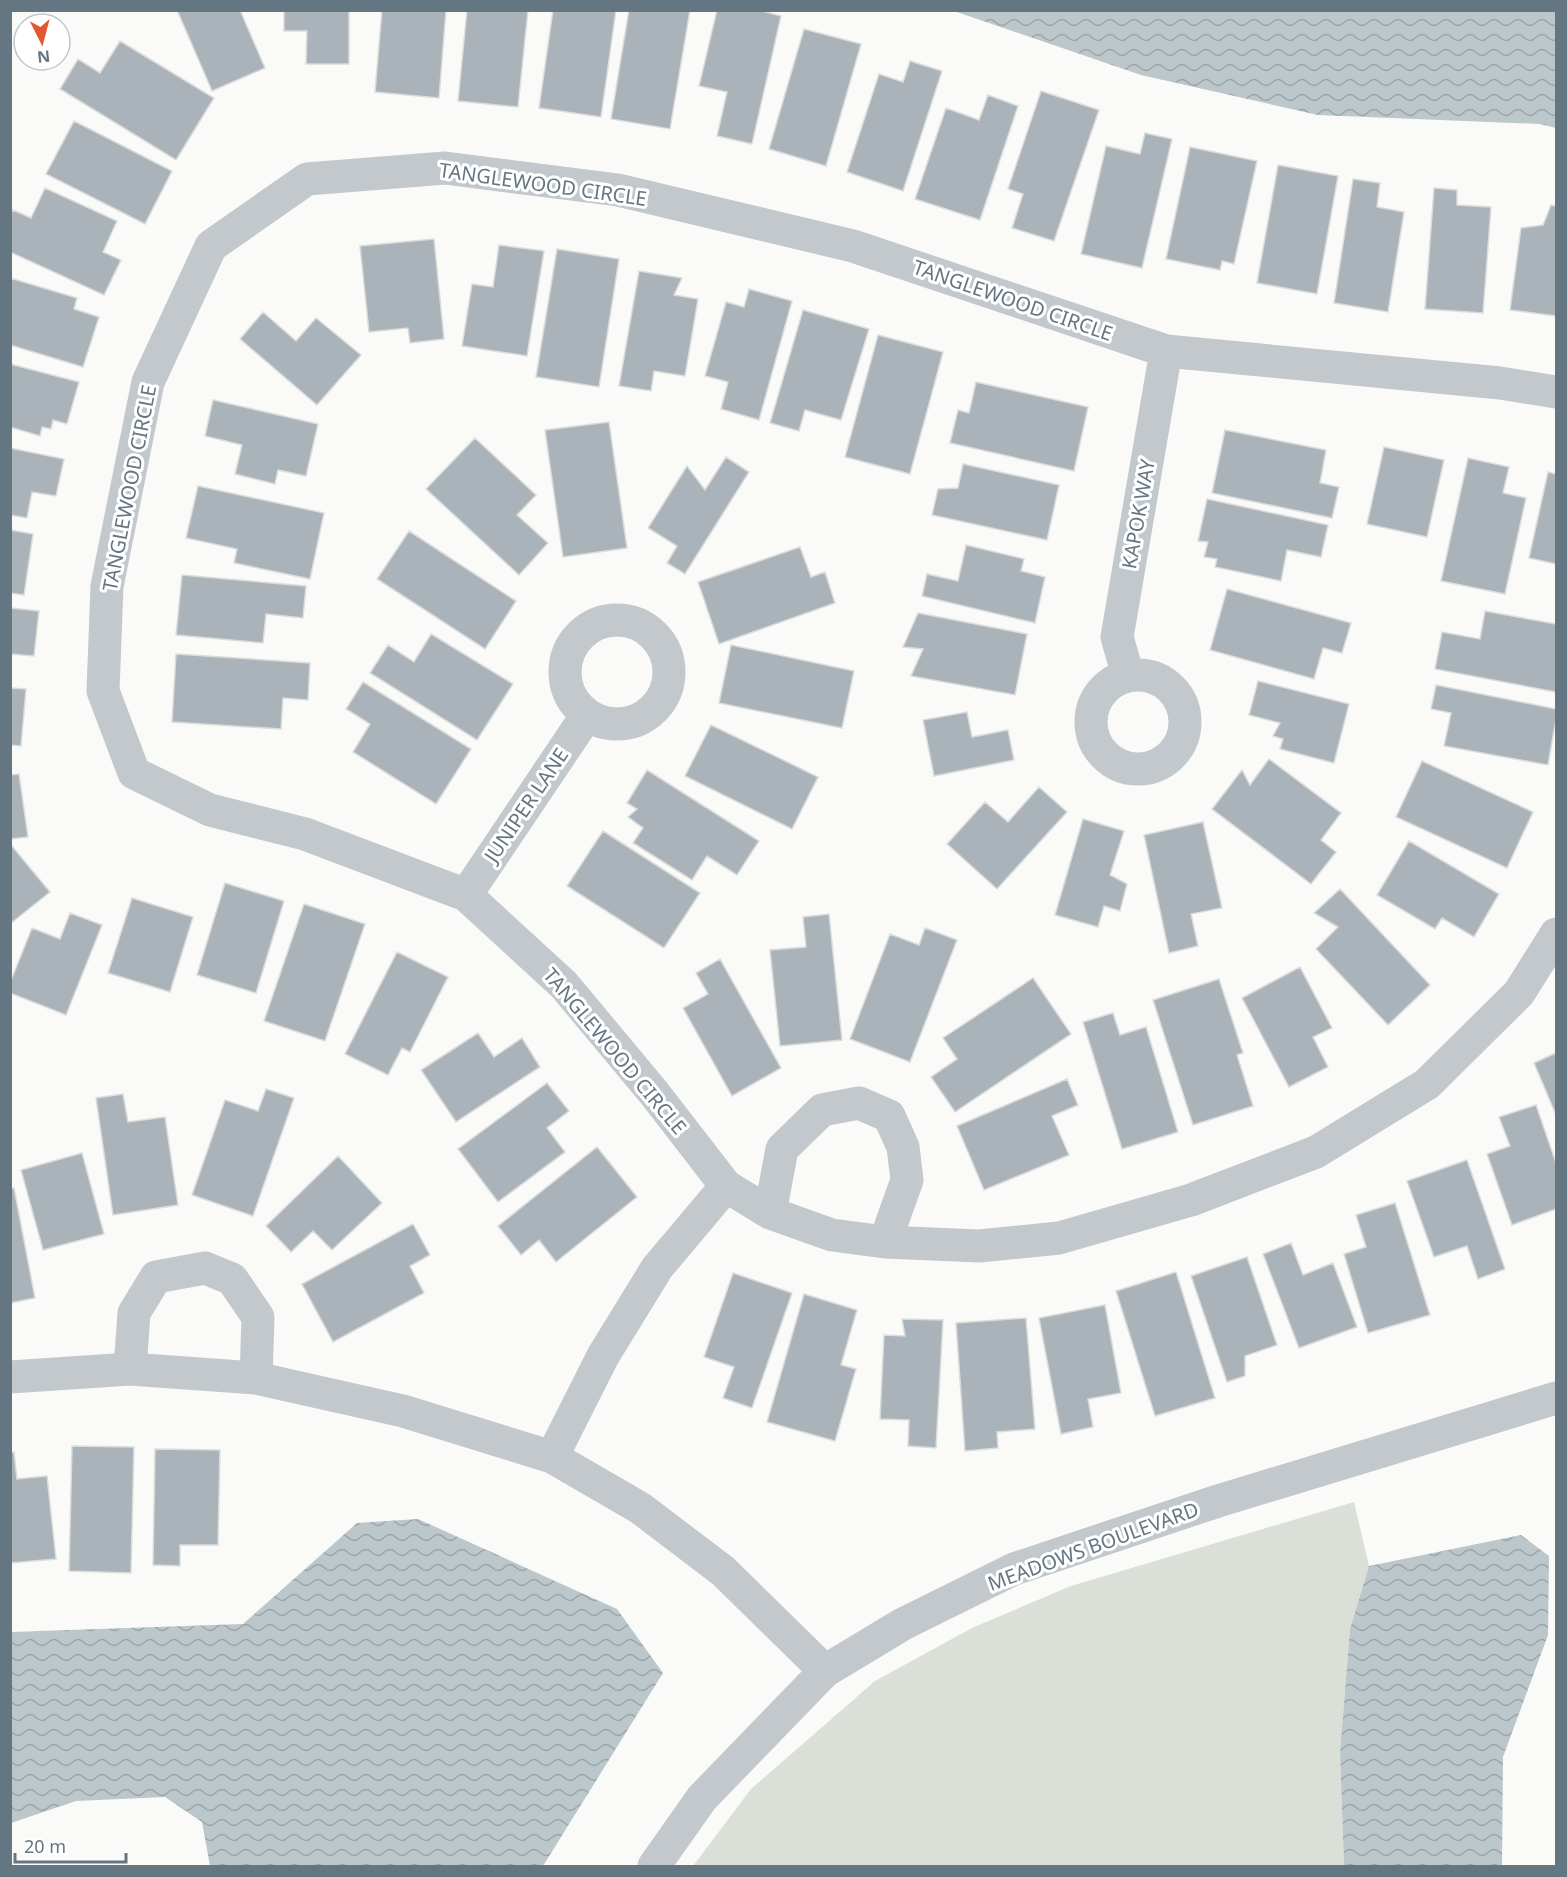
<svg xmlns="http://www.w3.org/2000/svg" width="1567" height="1877" font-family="'Noto Sans',sans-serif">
	<defs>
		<pattern id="water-waves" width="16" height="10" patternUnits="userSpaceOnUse" patternTransform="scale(1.5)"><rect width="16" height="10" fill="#bbc7cb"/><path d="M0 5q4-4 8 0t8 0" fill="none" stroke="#9ca6aa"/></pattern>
	</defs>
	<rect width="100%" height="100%" fill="#fafaf8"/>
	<!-- green -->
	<path fill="#dadfd7" d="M 1354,1502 L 1369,1566 L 1350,1629 L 1340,1752 L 1344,1866 L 693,1866 L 751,1789 L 875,1681 L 972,1628 L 1071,1586 Z"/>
	<!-- water -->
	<path fill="url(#water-waves)" d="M 954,11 L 1556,11 L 1556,128 L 1540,124 L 1318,115 L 1141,75 Z
		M 418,1519 L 617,1609 L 663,1673 L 543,1866 L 210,1866 L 202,1822 L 165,1797 L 76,1801 L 11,1823 L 11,1632 L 243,1624 L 357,1523 Z
		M 1521,1535 L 1549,1556 L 1548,1635 L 1503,1757 L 1502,1866 L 1344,1866 L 1340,1752 L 1350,1629 L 1369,1566 Z"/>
	<!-- building -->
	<path fill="#aab3b9" stroke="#dcdcda" stroke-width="1.5" d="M 177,10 L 240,10 L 265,68 L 212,91 Z
		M 284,10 L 349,10 L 349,64 L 306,64 L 307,31 L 284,31 Z
		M 382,10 L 446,10 L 439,98 L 375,92 Z
		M 467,10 L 528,10 L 518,107 L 458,101 Z
		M 553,10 L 616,10 L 601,117 L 539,108 Z
		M 629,10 L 690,10 L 670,129 L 611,119 Z
		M 717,10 L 758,10 L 781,16 L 752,144 L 717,136 L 727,92 L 699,86 Z
		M 804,29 L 861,44 L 826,166 L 769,149 Z
		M 120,41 L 214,98 L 176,160 L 60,89 L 78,59 L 100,73 Z
		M 910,61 L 942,71 L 903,191 L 847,172 L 879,74 L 903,82 Z
		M 1041,91 L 1099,110 L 1054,241 L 1012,228 L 1023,194 L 1008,189 Z
		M 988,95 L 1018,106 L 980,220 L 915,199 L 946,108 L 979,120 Z
		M 74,121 L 172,171 L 145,224 L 46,174 Z
		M 1145,133 L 1172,139 L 1142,268 L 1081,254 L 1106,146 L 1140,154 Z
		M 1190,147 L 1257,161 L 1234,264 L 1222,261 L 1220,270 L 1166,259 Z
		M 1278,165 L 1338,176 L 1317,294 L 1257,283 Z
		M 1353,179 L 1380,183 L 1377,207 L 1404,212 L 1388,312 L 1334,303 Z
		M 45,188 L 117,221 L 103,252 L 121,260 L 104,295 L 10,252 L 10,216 L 13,210 L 31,218 Z
		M 1434,188 L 1457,190 L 1457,205 L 1491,207 L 1483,313 L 1425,309 Z
		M 1551,205 L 1556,206 L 1556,316 L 1510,310 L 1521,228 L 1543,225 Z
		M 434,239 L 444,339 L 410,343 L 408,328 L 369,332 L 360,246 Z
		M 499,245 L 544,251 L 527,356 L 462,346 L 472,284 L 493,287 Z
		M 557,249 L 619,259 L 599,387 L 536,377 Z
		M 639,271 L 682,278 L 674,295 L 698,299 L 685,376 L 654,371 L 651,391 L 619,386 Z
		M 10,278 L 77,298 L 74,309 L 99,317 L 83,367 L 10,345 Z
		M 749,289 L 792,301 L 759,420 L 721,409 L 728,382 L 705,376 L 726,302 L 744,307 Z
		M 803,310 L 869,329 L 841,420 L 805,410 L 799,431 L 770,423 Z
		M 263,312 L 296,341 L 316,318 L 361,355 L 317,405 L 240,339 Z
		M 878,335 L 943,352 L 910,474 L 845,457 Z
		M 10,364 L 79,382 L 67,424 L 53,420 L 51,429 L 42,427 L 40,436 L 10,427 Z
		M 976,382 L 1088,407 L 1074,471 L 950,443 L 958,410 L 969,413 Z
		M 213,400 L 318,424 L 306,476 L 278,470 L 275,484 L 235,474 L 242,445 L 205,436 Z
		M 609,422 L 627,548 L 563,557 L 545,430 Z
		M 1225,430 L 1326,450 L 1320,483 L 1339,487 L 1332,518 L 1212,493 Z
		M 475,438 L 536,495 L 517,515 L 548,543 L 519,575 L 426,489 Z
		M 1384,447 L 1444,460 L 1427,537 L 1367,524 Z
		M 10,448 L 64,459 L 56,496 L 32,492 L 27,518 L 10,515 Z
		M 726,457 L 749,472 L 685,574 L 667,563 L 677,546 L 648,528 L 687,466 L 705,490 Z
		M 1468,458 L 1509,467 L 1503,493 L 1526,498 L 1505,594 L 1441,581 Z
		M 963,464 L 1059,485 L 1047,540 L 932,515 L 938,489 L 958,488 Z
		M 1548,472 L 1556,474 L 1556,564 L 1529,558 Z
		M 198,486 L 324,513 L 310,579 L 234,563 L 237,549 L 186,538 Z
		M 1207,499 L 1328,525 L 1321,557 L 1287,550 L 1281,581 L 1215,567 L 1217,559 L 1204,557 L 1208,542 L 1198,541 Z
		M 10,530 L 33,534 L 24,595 L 10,593 Z
		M 409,531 L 516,601 L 485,649 L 377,579 Z
		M 966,545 L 1024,559 L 1021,571 L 1045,577 L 1035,623 L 922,596 L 927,574 L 958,581 Z
		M 800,547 L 811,577 L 825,572 L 835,603 L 719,644 L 698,582 Z
		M 182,575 L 306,586 L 303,618 L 266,614 L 263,643 L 176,635 Z
		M 1227,589 L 1351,623 L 1342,653 L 1323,648 L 1314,679 L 1210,650 Z
		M 10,608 L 39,611 L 34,656 L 10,654 Z
		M 1485,611 L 1556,624 L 1556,692 L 1435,669 L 1442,632 L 1480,639 Z
		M 918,613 L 1027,634 L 1015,695 L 911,676 L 923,649 L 903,647 Z
		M 431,634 L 513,684 L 477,740 L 370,673 L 388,645 L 414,662 Z
		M 731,645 L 854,671 L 842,728 L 719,703 Z
		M 176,654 L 310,663 L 308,700 L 283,698 L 281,729 L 172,722 Z
		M 1258,681 L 1349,704 L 1334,763 L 1280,749 L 1283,739 L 1273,736 L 1280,723 L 1249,715 Z
		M 363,682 L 471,749 L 436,804 L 353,752 L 370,724 L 346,709 Z
		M 1436,685 L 1556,709 L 1556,719 L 1548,765 L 1444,746 L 1451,713 L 1431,709 Z
		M 10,688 L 26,689 L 21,746 L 10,745 Z
		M 967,712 L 972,737 L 1008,730 L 1014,760 L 934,776 L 923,720 Z
		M 711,725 L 818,777 L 792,829 L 685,776 Z
		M 1269,759 L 1341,813 L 1321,840 L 1336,852 L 1311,884 L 1212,809 L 1242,770 L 1250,785 Z
		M 1422,761 L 1533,812 L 1507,868 L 1396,817 Z
		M 647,770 L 759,841 L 737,875 L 707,856 L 692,880 L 633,843 L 643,828 L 628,817 L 637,809 L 627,803 Z
		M 19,774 L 28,837 L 10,839 L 10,775 Z
		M 1039,787 L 1067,812 L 997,889 L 947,844 L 985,802 L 1008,822 Z
		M 1083,819 L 1124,831 L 1110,875 L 1127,884 L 1120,911 L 1104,906 L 1098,927 L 1055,915 Z
		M 1203,822 L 1222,908 L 1191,914 L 1198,946 L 1169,953 L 1144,835 Z
		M 603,831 L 700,893 L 664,948 L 567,886 Z
		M 1409,841 L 1499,894 L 1474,937 L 1442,918 L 1435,929 L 1377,895 Z
		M 11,845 L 50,892 L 10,924 L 10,846 Z
		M 225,883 L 284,901 L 256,993 L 197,975 Z
		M 1340,889 L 1430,985 L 1388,1025 L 1316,949 L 1338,927 L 1314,913 Z
		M 132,898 L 193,917 L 170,992 L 108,973 Z
		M 304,904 L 365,924 L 325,1041 L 264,1021 Z
		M 70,913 L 102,925 L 66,1015 L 10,993 L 10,983 L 32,928 L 60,939 Z
		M 829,914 L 842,1040 L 780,1046 L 770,950 L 806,947 L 803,917 Z
		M 925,928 L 957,940 L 910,1062 L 850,1039 L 890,934 L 919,945 Z
		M 397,952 L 448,977 L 410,1052 L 402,1048 L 388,1075 L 345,1054 Z
		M 720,959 L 781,1068 L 732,1096 L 683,1008 L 708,994 L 696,973 Z
		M 1300,967 L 1332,1028 L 1313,1037 L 1328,1067 L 1289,1087 L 1242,998 Z
		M 1033,978 L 1071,1034 L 955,1112 L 931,1077 L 957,1059 L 943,1038 Z
		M 1219,979 L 1243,1053 L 1237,1055 L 1253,1106 L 1193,1125 L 1153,1000 Z
		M 1113,1013 L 1120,1035 L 1146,1027 L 1178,1132 L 1122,1149 L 1083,1022 Z
		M 478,1033 L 494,1057 L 522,1038 L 540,1067 L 456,1122 L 421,1070 Z
		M 1556,1053 L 1556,1115 L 1534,1063 Z
		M 1067,1079 L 1078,1105 L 1052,1116 L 1069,1155 L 984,1190 L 957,1126 Z
		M 547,1083 L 569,1111 L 547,1128 L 565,1152 L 498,1202 L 458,1149 Z
		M 266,1089 L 294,1098 L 253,1216 L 192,1195 L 225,1100 L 258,1111 Z
		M 123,1094 L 128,1122 L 165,1117 L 178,1205 L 113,1215 L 96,1098 Z
		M 1536,1105 L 1556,1163 L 1556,1209 L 1512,1225 L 1487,1154 L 1510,1146 L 1499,1117 Z
		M 597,1147 L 637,1197 L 556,1262 L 539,1240 L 521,1255 L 498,1226 Z
		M 82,1153 L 104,1234 L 43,1250 L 21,1170 Z
		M 338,1156 L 382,1203 L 332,1250 L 313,1231 L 291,1252 L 266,1226 Z
		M 1467,1160 L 1505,1269 L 1478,1279 L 1467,1246 L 1434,1257 L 1407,1181 Z
		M 14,1188 L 35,1298 L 10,1303 L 10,1189 Z
		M 1395,1203 L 1430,1315 L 1368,1333 L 1344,1254 L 1366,1247 L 1356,1215 Z
		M 413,1224 L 430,1255 L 410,1266 L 424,1293 L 333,1342 L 302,1284 Z
		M 1291,1243 L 1303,1275 L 1333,1263 L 1357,1327 L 1299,1348 L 1263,1254 Z
		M 1247,1257 L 1277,1345 L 1245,1356 L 1245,1376 L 1227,1382 L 1191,1276 Z
		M 1176,1272 L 1215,1398 L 1155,1416 L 1116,1291 Z
		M 733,1273 L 792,1293 L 752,1408 L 723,1398 L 734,1367 L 704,1357 Z
		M 804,1294 L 857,1310 L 841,1365 L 856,1369 L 835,1441 L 767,1422 Z
		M 1105,1305 L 1121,1393 L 1088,1399 L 1093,1427 L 1061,1434 L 1039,1318 Z
		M 1026,1318 L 1035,1429 L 997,1432 L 998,1448 L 965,1451 L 956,1323 Z
		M 902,1319 L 943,1320 L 936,1448 L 908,1446 L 909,1420 L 880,1419 L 884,1335 L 905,1336 Z
		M 72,1446 L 134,1447 L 131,1573 L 69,1571 Z
		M 155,1449 L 220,1450 L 218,1545 L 180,1545 L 180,1566 L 153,1565 Z
		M 14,1452 L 17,1479 L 47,1476 L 56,1559 L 10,1563 L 10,1453 Z"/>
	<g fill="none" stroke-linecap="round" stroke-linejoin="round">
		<!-- minor -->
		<path stroke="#c3c8cc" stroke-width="33" d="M 1556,392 L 1500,383 L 1166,351 L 853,246 L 618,190 L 445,168 L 307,179 L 211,246 L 148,382 L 107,586 L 103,691 L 134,773 L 210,810 L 305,834 L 466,895 L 564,985 L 654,1093 L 726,1186 L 770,1213 L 832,1235 L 885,1242 L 979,1246 L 1059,1238 L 1191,1200 L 1316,1152 L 1427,1084 L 1519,993 L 1556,934
			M565 672a52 52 0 1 1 104 0a52 52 0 1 1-104 0Z
			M1091 722a47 47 0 1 1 94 0a47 47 0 1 1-94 0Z
			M 1128,676 L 1117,637 L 1166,351
			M 466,895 L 587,715
			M 770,1213 L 782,1149 L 822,1110 L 859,1103 L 889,1116 L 903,1147 L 907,1180 L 885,1242
			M 130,1369 L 134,1313 L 156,1277 L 205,1268 L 232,1279 L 258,1317 L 256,1378
			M 10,1377 L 130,1369 L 256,1378 L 403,1411 L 552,1457 L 640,1508 L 723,1571 L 825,1671
			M 552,1457 L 603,1356 L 657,1268 L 726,1186
			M 654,1866 L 702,1798 L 825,1671 L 903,1624 L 1014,1569 L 1218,1501 L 1556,1398"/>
	</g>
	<g text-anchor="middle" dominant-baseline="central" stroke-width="6" stroke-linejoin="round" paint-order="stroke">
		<!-- street labels -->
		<g font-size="20" fill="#657683" stroke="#fff">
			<text transform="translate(543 184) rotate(8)">TANGLEWOOD CIRCLE</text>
			<text transform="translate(1013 300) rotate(19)">TANGLEWOOD CIRCLE</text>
			<text transform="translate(129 488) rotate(-79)">TANGLEWOOD CIRCLE</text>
			<text transform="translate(1138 514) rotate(-80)">KAPOK WAY</text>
			<text transform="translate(526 805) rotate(-56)">JUNIPER LANE</text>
			<text transform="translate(615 1051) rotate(50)">TANGLEWOOD CIRCLE</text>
			<text transform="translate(1093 1546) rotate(-20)">MEADOWS BOULEVARD</text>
		</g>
	</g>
	<!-- border -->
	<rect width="1567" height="1877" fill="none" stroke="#657683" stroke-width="24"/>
	<!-- north arrow -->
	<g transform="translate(42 42) rotate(174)"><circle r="28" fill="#ffffff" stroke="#c1c8cd" stroke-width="1.5"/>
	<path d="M0-4.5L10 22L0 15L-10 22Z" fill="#e4572e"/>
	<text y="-9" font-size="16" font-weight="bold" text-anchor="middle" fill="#657683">N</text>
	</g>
	<!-- scale -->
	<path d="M15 1853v9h111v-9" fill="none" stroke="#657683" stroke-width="3"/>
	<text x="24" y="1853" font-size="18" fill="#657683" stroke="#ffffff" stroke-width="4.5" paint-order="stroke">20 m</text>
</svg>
